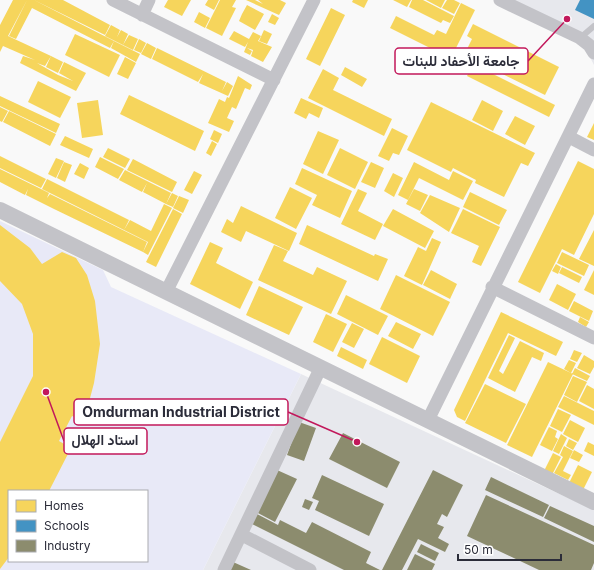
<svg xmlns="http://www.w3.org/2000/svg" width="594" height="570" font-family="Inter,Vazirmatn,sans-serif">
	<rect width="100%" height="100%" fill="#f9f9f9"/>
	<!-- built -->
	<path fill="#e7e8ed" d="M 500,0 L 594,0 L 594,65 L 580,38 Z
		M 301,374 L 594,510 L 594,570 L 203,570 Z"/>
	<!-- green -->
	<path fill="#e8e9f7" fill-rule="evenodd" d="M 0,221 L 103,270 L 111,287 L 301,374 L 203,570 L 0,570 ZM 9,491 L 147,491 L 147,561 L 9,561 Z"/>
	<!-- homes -->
	<path fill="#f6d55c" d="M 13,0 L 27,0 L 8,36 L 51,56 L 45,66 L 37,63 L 58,75 L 73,81 L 59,73 L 64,62 L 78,69 L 74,78 L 78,69 L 86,73 L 76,91 L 20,63 L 23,56 L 35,60 L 3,46 L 0,52 L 0,25 Z
		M 27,0 L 34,0 L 114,41 L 110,48 L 32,8 L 16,39 L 9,36 Z
		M 34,0 L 63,0 L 110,25 L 105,35 Z
		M 168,0 L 191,0 L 182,16 L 164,7 Z
		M 208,0 L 219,0 L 214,10 L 205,5 Z
		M 220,0 L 236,0 L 232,7 L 236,8 L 231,18 L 215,10 L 220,0 L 224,3 Z
		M 246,0 L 255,0 L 263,4 L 258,0 L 280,0 L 286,3 L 279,15 Z
		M 353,0 L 368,0 L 364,8 L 352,2 Z
		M 393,0 L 411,0 L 407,7 Z
		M 412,0 L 423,0 L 454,16 L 450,23 L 443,20 L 441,23 L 409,7 Z
		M 426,0 L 445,0 L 441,8 Z
		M 447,0 L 454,0 L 460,3 L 454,14 L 442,8 Z
		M 461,3 L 475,10 L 446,68 L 425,57 L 430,48 L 390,28 L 396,16 L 434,35 L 437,30 L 446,34 Z
		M 247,5 L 264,14 L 259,23 L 242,14 Z
		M 331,8 L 345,15 L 320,66 L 306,59 Z
		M 215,10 L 231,18 L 222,36 L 206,28 Z
		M 199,12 L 210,18 L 205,28 L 194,22 Z
		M 242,14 L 259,23 L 255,30 L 239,21 Z
		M 272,14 L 279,18 L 275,25 L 268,22 Z
		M 473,24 L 559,67 L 545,95 L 464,55 L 472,39 L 467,36 Z
		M 111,25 L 120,30 L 117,37 L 121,30 L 128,34 L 123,45 L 105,36 Z
		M 264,30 L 272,34 L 267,44 L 259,41 Z
		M 234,31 L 249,39 L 253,32 L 261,36 L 258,41 L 272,47 L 263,62 L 251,56 L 253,50 L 247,48 L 252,51 L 250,55 L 244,52 L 248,42 L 245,47 L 229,39 Z
		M 75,34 L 120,55 L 109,77 L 65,55 Z
		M 129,35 L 138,39 L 133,50 L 123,45 Z
		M 139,39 L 146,43 L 141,53 L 134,50 Z
		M 114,41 L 140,54 L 136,62 L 111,48 Z
		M 147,43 L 156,48 L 151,59 L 141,54 Z
		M 157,48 L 226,82 L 222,91 L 227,82 L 233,86 L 228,96 L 199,83 L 203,74 L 198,82 L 152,59 Z
		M 51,56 L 63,62 L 58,73 L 46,67 Z
		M 125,57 L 136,63 L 128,79 L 117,74 Z
		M 473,64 L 555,105 L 549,117 L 467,76 Z
		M 345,67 L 367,79 L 362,87 L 341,75 Z
		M 323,69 L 339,78 L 333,90 L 392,119 L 384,136 L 308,98 Z
		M 238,76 L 252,85 L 250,90 L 245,88 L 236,109 L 232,107 L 227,118 L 234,121 L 229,132 L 208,123 L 219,99 L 225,102 L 227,97 L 229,98 Z
		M 38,81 L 71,97 L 60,118 L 28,102 Z
		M 129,95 L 204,131 L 195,151 L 120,114 Z
		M 0,96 L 60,124 L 56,133 L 0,106 Z
		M 301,98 L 323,108 L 319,118 L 309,113 L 306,119 L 294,113 Z
		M 98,100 L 103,135 L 82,138 L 77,103 Z
		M 482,100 L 503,111 L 493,131 L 472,120 Z
		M 431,102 L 535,153 L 528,166 L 521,163 L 504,197 L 475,183 L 476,180 L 453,168 L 451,172 L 407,150 Z
		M 0,107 L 8,111 L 2,122 L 0,121 Z
		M 9,111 L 56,134 L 50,146 L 3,122 Z
		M 515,116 L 535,126 L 525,145 L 505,134 Z
		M 594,123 L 594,140 L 587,137 Z
		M 392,128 L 408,136 L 399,155 L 393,153 L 389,161 L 378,156 Z
		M 214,130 L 222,134 L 218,143 L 210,139 Z
		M 318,131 L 339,140 L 323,174 L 303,164 Z
		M 65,136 L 93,149 L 89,158 L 60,145 Z
		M 212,141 L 217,144 L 211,156 L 206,153 Z
		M 108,148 L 130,159 L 125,168 L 103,157 Z
		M 340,148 L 368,162 L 355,189 L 327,175 Z
		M 0,156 L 46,179 L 41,188 L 0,168 Z
		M 100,157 L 124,169 L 118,179 L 95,167 Z
		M 56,158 L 64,161 L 56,178 L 48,174 Z
		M 133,159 L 177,182 L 172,192 L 127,170 Z
		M 578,161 L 594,169 L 594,214 L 574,255 L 562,249 L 540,293 L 518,282 Z
		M 64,162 L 72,165 L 65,182 L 57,178 Z
		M 371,162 L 384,168 L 375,188 L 361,182 Z
		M 414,162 L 449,180 L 453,171 L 473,181 L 463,200 L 419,178 L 408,200 L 398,195 Z
		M 80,163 L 89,168 L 84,179 L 74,174 Z
		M 302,168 L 352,191 L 340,218 L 312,205 L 317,195 L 295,184 Z
		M 0,169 L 41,189 L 38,194 L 41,189 L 49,193 L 47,198 L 50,194 L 147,242 L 143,252 L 54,209 L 57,202 L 54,209 L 26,195 L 28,189 L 25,195 L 0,182 Z
		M 125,170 L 171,193 L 166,204 L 143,192 L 147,183 L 142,192 L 119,180 Z
		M 194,171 L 202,175 L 192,194 L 184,190 Z
		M 393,173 L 403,178 L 394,197 L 384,191 Z
		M 47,179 L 129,220 L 124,230 L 42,189 Z
		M 290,187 L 312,198 L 296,229 L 275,218 Z
		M 358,189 L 367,193 L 358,211 L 383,224 L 375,240 L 341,224 Z
		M 414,189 L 428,195 L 420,211 L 406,204 Z
		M 470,192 L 507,210 L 499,225 L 463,207 Z
		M 172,193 L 178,196 L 173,207 L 166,204 Z
		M 430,195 L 460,208 L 449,232 L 420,213 Z
		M 179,196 L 189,200 L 183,213 L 173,208 Z
		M 164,204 L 172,208 L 148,255 L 143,252 L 148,242 L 124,230 L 130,220 L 151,231 Z
		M 241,206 L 297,233 L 289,251 L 246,231 L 241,242 L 221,232 L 227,219 L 233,223 Z
		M 173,209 L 182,214 L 156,267 L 146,262 Z
		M 393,209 L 434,231 L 425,248 L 383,226 Z
		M 463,209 L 500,227 L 481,266 L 472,262 L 479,246 L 451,233 Z
		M 0,225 L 30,248 L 42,264 L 62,252 L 76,258 L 87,275 L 95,301 L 100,344 L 94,383 L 89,402 L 81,420 L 72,416 L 59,441 L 71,448 L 49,491 L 9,491 L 9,557 L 0,569 L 0,442 L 33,376 L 33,334 L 22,304 L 0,281 Z
		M 307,225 L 374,256 L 375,254 L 388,259 L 378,281 L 299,244 Z
		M 594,230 L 594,266 L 579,259 Z
		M 432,238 L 441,242 L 422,285 L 404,276 L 418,247 L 426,251 Z
		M 210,242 L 223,248 L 216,263 L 253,282 L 240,309 L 190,284 Z
		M 274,245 L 288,251 L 283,261 L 313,275 L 317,267 L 347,281 L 331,314 L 258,280 Z
		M 562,252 L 589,265 L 584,276 L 557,263 Z
		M 556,264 L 561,267 L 558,274 L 552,271 Z
		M 562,267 L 582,277 L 579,283 L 559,273 Z
		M 431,270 L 457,284 L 450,299 L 423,285 Z
		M 594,270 L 594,295 L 584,290 Z
		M 396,275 L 450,302 L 433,336 L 380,309 Z
		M 557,284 L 576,294 L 568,310 L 549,300 Z
		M 259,286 L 303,307 L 289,335 L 246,315 Z
		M 346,295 L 388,316 L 378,335 L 337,314 Z
		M 574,301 L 593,311 L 589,321 L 569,311 Z
		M 501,312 L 563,342 L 556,356 L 508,333 L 465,421 L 457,417 L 454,410 Z
		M 326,314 L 347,324 L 333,352 L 313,342 Z
		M 580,317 L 589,322 L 586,327 L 578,322 Z
		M 396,322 L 421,334 L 413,349 L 388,336 Z
		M 352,323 L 364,329 L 354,348 L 342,342 Z
		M 509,335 L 515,338 L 499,371 L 503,374 L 520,341 L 544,353 L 541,361 L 532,357 L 515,392 L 488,378 Z
		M 382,337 L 420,356 L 407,383 L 369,364 Z
		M 341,347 L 367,360 L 363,369 L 337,356 Z
		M 574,350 L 582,353 L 577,362 L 570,359 Z
		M 584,355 L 594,361 L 594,367 L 590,374 L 577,368 Z
		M 569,360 L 576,363 L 571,373 L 564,369 Z
		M 548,362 L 573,374 L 532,457 L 507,445 Z
		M 575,368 L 590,376 L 587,381 L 572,374 Z
		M 573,376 L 587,382 L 577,402 L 564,395 Z
		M 485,384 L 526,404 L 506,443 L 465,423 Z
		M 587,385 L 594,389 L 594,409 L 579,401 Z
		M 564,396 L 594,411 L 594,425 L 558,407 Z
		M 558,409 L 571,415 L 562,432 L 550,426 Z
		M 570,420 L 585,428 L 578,442 L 563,434 Z
		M 549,427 L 557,431 L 555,437 L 558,439 L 552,451 L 540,445 Z
		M 561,434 L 567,438 L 559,454 L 553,451 Z
		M 569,439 L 577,443 L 573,450 L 566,446 Z
		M 588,442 L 594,445 L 594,456 L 584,451 Z
		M 564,446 L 573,451 L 563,471 L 571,475 L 568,480 L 554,473 L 563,457 L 560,455 Z
		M 574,450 L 583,455 L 579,462 L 570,458 Z
		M 553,453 L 561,457 L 552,475 L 544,471 Z
		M 578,465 L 592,472 L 583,490 L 569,483 Z"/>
	<!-- schools -->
	<path fill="#4393c3" d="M 580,0 L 594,0 L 594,19 L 575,10 Z"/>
	<!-- industry -->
	<path fill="#8c8c6e" d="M 299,422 L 316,428 L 304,461 L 287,455 Z
		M 343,433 L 400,462 L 387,488 L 329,459 Z
		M 277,470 L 297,479 L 275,522 L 256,512 Z
		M 433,470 L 463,485 L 447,517 L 442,514 L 437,524 L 444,527 L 438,538 L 449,544 L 445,552 L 418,539 L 402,570 L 382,570 Z
		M 322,475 L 384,504 L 369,536 L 315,510 L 319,501 L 312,498 Z
		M 491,477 L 549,505 L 543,517 L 485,490 Z
		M 486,495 L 594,545 L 594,563 L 591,570 L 539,570 L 467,536 Z
		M 305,499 L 313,502 L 309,510 L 302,507 Z
		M 550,506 L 594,526 L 594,542 L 544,518 Z
		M 257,514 L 278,525 L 280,520 L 306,533 L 312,522 L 371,552 L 366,563 L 380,570 L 344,570 L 252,524 Z
		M 421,544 L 439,553 L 435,561 L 417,552 Z
		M 415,554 L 435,564 L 432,570 L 407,570 Z
		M 233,562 L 251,570 L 229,570 Z"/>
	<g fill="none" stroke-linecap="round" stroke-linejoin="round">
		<!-- service -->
		<path stroke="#c3c3c8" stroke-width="6" d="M 580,38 L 594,26"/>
		<!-- minor -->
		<path stroke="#c3c3c8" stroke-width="13" d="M 113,0 L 274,80
			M 500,0 L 580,38 L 589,45 L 594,53
			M 142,15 L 149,0
			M 569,137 L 594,150
			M 492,287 L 594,338
			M 166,292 L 314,0
			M 428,420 L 594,84
			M 242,535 L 310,570
			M 224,570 L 321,367"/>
		<!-- tertiary -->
		<path stroke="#c3c3c8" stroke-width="16" d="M 0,210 L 594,502"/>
	</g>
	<!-- callouts -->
	<path fill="none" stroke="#c2185b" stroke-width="1.5" d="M567 19L528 61M357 442L288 412M46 392L64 441"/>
	<g fill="#c2185b" stroke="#fff" stroke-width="1.5">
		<circle cx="567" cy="19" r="4"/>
		<circle cx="357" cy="442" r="4"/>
		<circle cx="46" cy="392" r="4"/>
	</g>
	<g fill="#fff" stroke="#c2185b" stroke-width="1.5">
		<rect x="395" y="48" width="133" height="26" rx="4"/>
		<rect x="74" y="399" width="214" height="26" rx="4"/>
		<rect x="64" y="428" width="83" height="26" rx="4"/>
	</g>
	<g font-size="14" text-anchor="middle" font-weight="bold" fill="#2b2c39">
		<text x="461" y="66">جامعة الأحفاد للبنات</text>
		<text x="181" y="417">Omdurman Industrial District</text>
		<text x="105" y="445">استاد الهلال</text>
	</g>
	<!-- legend -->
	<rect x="8" y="490" width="140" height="72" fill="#ffffff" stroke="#aaabb0"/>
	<rect x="16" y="500" width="20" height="12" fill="#f6d55c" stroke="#aaabb0"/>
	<text x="44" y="510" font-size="12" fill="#2b2c39">Homes</text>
	<rect x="16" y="520" width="20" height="12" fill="#4393c3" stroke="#aaabb0"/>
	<text x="44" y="530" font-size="12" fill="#2b2c39">Schools</text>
	<rect x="16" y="540" width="20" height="12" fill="#8c8c6e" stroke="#aaabb0"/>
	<text x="44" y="550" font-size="12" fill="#2b2c39">Industry</text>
	<!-- scale -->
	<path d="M458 554v6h103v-6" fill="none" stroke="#2b2c39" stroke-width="2"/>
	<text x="464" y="554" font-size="12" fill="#2b2c39" stroke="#ffffff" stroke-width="3" paint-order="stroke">50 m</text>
</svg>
